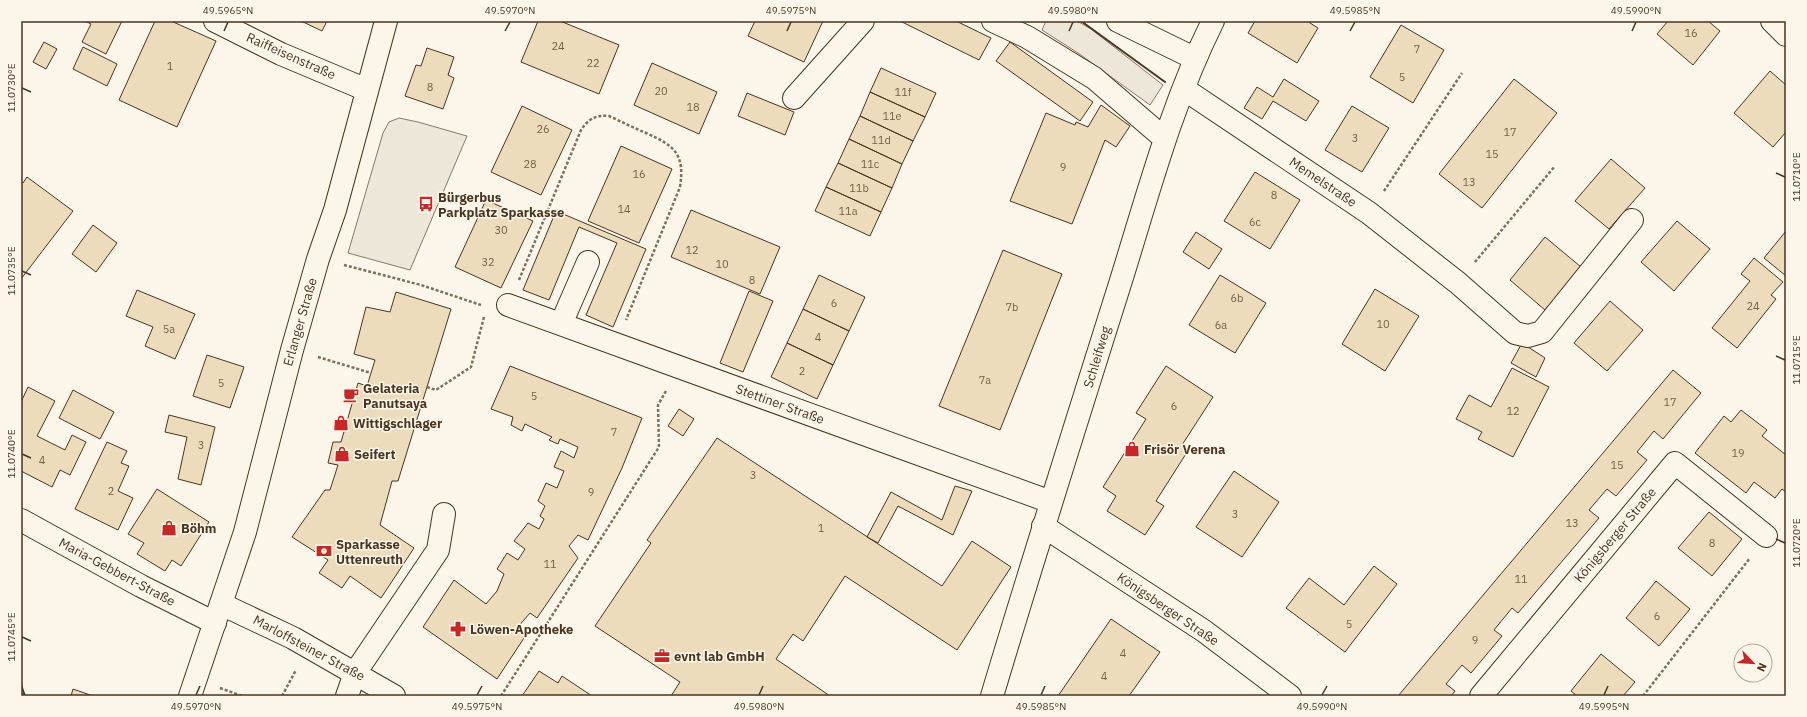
<svg xmlns="http://www.w3.org/2000/svg" width="1807" height="717" font-family="'IBM Plex Sans',sans-serif">
	<rect width="100%" height="100%" fill="#fbf6e9"/>
	<!-- parking -->
	<path fill="#ede7d9" stroke="#887966" d="M 1046,21 L 1077,21 L 1091,29 L 1163,85 L 1150,105 L 1078,53 L 1042,30 Z
		M 399,118 L 418,122 L 467,136 L 410,270 L 348,253 L 383,133 L 389,122 Z"/>
	<!-- building -->
	<path fill="#ecdcbc" stroke="#4a3520" d="M 85,21 L 122,21 L 106,54 L 82,42 L 91,24 Z
		M 155,21 L 171,21 L 216,41 L 177,127 L 119,100 Z
		M 301,21 L 327,21 L 322,31 Z
		M 538,21 L 560,21 L 619,45 L 599,94 L 521,62 Z
		M 755,21 L 823,21 L 804,62 L 748,36 Z
		M 900,21 L 956,21 L 991,38 L 979,60 Z
		M 1255,21 L 1307,21 L 1318,28 L 1297,63 L 1248,33 Z
		M 1668,21 L 1708,21 L 1720,31 L 1693,65 L 1657,34 Z
		M 1401,25 L 1444,50 L 1413,103 L 1370,77 Z
		M 44,42 L 57,49 L 46,69 L 33,62 Z
		M 1010,42 L 1093,102 L 1080,121 L 996,61 Z
		M 83,47 L 117,64 L 107,86 L 73,69 Z
		M 427,48 L 454,57 L 448,75 L 454,78 L 443,109 L 405,96 L 416,65 L 421,66 Z
		M 652,63 L 717,92 L 699,134 L 634,105 Z
		M 881,68 L 936,93 L 925,117 L 870,92 Z
		M 1770,71 L 1786,85 L 1786,132 L 1773,147 L 1734,113 Z
		M 1284,79 L 1319,101 L 1306,121 L 1273,101 L 1262,119 L 1244,108 L 1257,87 L 1273,97 Z
		M 1514,79 L 1557,113 L 1482,208 L 1439,174 Z
		M 870,92 L 925,117 L 913,141 L 860,116 Z
		M 747,93 L 794,112 L 785,135 L 738,116 Z
		M 1101,105 L 1130,126 L 1116,147 L 1105,140 L 1072,224 L 1010,201 L 1046,113 L 1075,125 L 1076,122 L 1088,127 Z
		M 522,106 L 572,130 L 541,195 L 491,172 Z
		M 1352,106 L 1389,128 L 1362,172 L 1325,150 Z
		M 860,116 L 913,141 L 902,164 L 849,139 Z
		M 849,139 L 902,164 L 892,188 L 838,163 Z
		M 621,146 L 672,169 L 639,243 L 588,221 Z
		M 1611,159 L 1645,188 L 1609,229 L 1575,201 Z
		M 838,163 L 892,188 L 881,212 L 826,187 Z
		M 1255,172 L 1300,200 L 1270,249 L 1224,221 Z
		M 27,177 L 73,211 L 21,279 L 21,182 L 23,183 Z
		M 826,187 L 881,212 L 870,236 L 815,211 Z
		M 486,200 L 533,221 L 501,288 L 455,267 Z
		M 691,210 L 780,247 L 760,294 L 671,257 Z
		M 556,211 L 646,249 L 613,327 L 586,315 L 617,243 L 579,227 L 549,300 L 523,290 Z
		M 1677,221 L 1710,249 L 1674,291 L 1641,262 Z
		M 93,225 L 117,243 L 96,272 L 72,254 Z
		M 1786,231 L 1786,276 L 1764,258 Z
		M 1196,232 L 1222,249 L 1209,269 L 1183,252 Z
		M 1545,237 L 1581,267 L 1545,310 L 1510,280 Z
		M 1003,250 L 1062,274 L 1000,430 L 939,406 Z
		M 1754,258 L 1783,282 L 1771,295 L 1776,299 L 1737,348 L 1712,328 L 1750,281 L 1741,274 Z
		M 819,275 L 865,297 L 849,331 L 803,309 Z
		M 1220,275 L 1266,303 L 1235,353 L 1189,325 Z
		M 1375,289 L 1419,316 L 1385,371 L 1342,344 Z
		M 137,290 L 195,314 L 175,359 L 145,346 L 153,327 L 126,316 Z
		M 749,291 L 773,301 L 743,372 L 720,363 Z
		M 396,292 L 451,309 L 398,481 L 392,481 L 380,525 L 414,548 L 381,598 L 350,576 L 342,588 L 319,573 L 328,560 L 292,537 L 325,490 L 330,490 L 338,465 L 328,463 L 333,442 L 341,442 L 358,383 L 367,386 L 375,360 L 354,354 L 366,307 L 390,312 Z
		M 1610,301 L 1643,330 L 1607,371 L 1574,343 Z
		M 803,309 L 849,331 L 833,365 L 787,343 Z
		M 787,343 L 833,365 L 817,399 L 771,377 Z
		M 1522,343 L 1545,358 L 1536,377 L 1511,363 Z
		M 207,355 L 244,367 L 230,408 L 193,396 Z
		M 510,366 L 642,418 L 622,468 L 588,540 L 578,535 L 569,546 L 578,558 L 537,618 L 530,613 L 517,628 L 526,635 L 497,679 L 423,627 L 454,580 L 486,604 L 497,591 L 504,574 L 497,569 L 507,553 L 518,560 L 525,549 L 514,541 L 528,523 L 539,529 L 544,519 L 540,516 L 545,506 L 538,501 L 546,483 L 557,488 L 564,471 L 554,467 L 561,451 L 574,458 L 578,447 L 560,439 L 558,444 L 549,440 L 552,437 L 525,424 L 522,431 L 511,425 L 513,417 L 491,409 Z
		M 1166,366 L 1213,397 L 1182,445 L 1189,449 L 1156,501 L 1164,506 L 1145,535 L 1107,511 L 1116,496 L 1103,487 L 1146,419 L 1136,413 Z
		M 1512,368 L 1549,387 L 1513,457 L 1478,439 L 1482,432 L 1456,419 L 1469,395 L 1491,407 Z
		M 1673,370 L 1701,393 L 1663,439 L 1654,431 L 1637,452 L 1647,460 L 1616,496 L 1607,489 L 1589,510 L 1599,518 L 1518,613 L 1512,608 L 1494,630 L 1502,636 L 1471,673 L 1462,665 L 1446,684 L 1455,691 L 1451,696 L 1398,696 Z
		M 28,387 L 55,401 L 37,436 L 65,450 L 72,435 L 86,442 L 70,475 L 60,470 L 52,487 L 21,471 L 21,402 Z
		M 73,390 L 114,412 L 100,439 L 59,418 Z
		M 679,409 L 694,419 L 683,436 L 668,426 Z
		M 1741,410 L 1767,430 L 1762,436 L 1786,455 L 1786,492 L 1782,489 L 1775,498 L 1754,482 L 1746,493 L 1695,453 L 1724,416 L 1731,422 Z
		M 169,415 L 215,427 L 201,485 L 178,479 L 187,437 L 165,432 Z
		M 717,438 L 942,586 L 972,541 L 1011,567 L 957,650 L 845,576 L 803,641 L 793,634 L 776,659 L 830,696 L 671,696 L 680,682 L 595,626 L 651,543 L 647,540 Z
		M 107,442 L 127,451 L 121,463 L 129,466 L 118,491 L 133,498 L 118,530 L 75,509 Z
		M 1234,471 L 1279,502 L 1242,557 L 1196,527 Z
		M 955,486 L 972,491 L 953,535 L 898,506 L 878,543 L 867,537 L 891,492 L 942,520 Z
		M 157,489 L 209,522 L 181,566 L 172,560 L 165,571 L 137,554 L 144,543 L 128,534 Z
		M 1709,512 L 1742,539 L 1712,576 L 1678,548 Z
		M 1374,566 L 1397,584 L 1345,652 L 1286,608 L 1309,578 L 1344,605 Z
		M 1656,581 L 1690,609 L 1659,646 L 1626,618 Z
		M 1111,619 L 1160,652 L 1129,696 L 1058,696 Z
		M 1601,654 L 1635,682 L 1623,696 L 1577,696 L 1571,691 Z
		M 539,671 L 558,683 L 562,676 L 592,696 L 522,696 Z
		M 73,689 L 93,696 L 71,696 Z"/>
	<g fill="none" stroke-linecap="round" stroke-linejoin="round">
		<defs>
			<path id="minor" d="M 215,21 L 281,54 L 367,90
				M 993,21 L 1027,37 L 1094,78 L 1165,139
				M 1118,21 L 1194,58
				M 1772,21 L 1786,35
				M 1184,89 L 1369,213 L 1458,283 L 1515,333 L 1528,336 L 1542,332 L 1632,220
				M 794,98 L 863,21
				M 508,305 L 1051,502
				M 561,324 L 588,262
				M 21,520 L 141,586 L 215,623
				M 1043,526 L 1204,631 L 1290,696
				M 221,604 L 293,638 L 394,696
				M 347,696 L 355,673 L 438,550 L 444,514
				M 992,696 C 1033,559 1076,423 1119,287 C 1147,198 1171,105 1213,21
				M 1481,696 L 1675,463 L 1766,536"/>
			<path id="major" d="M 190,696 L 245,532 L 292,350 L 318,259 L 335,210 L 386,21"/>
		</defs>
		<!-- minor casing -->
		<use href="#minor" stroke="#4a3520" stroke-width="24"/>
		<!-- major casing -->
		<use href="#major" stroke="#4a3520" stroke-width="24"/>
		<!-- path -->
		<path stroke="#7f6f5c" stroke-width="2.5" stroke-dasharray="3 2" stroke-linecap="butt" d="M 1384,191 L 1462,73
			M 1475,262 L 1555,166
			M 344,265 L 421,285 L 481,305
			M 519,280 L 581,130 C 589,118 596,115 609,116 C 622,122 634,128 646,133 C 675,146 685,154 680,187 L 626,320
			M 318,357 L 371,373
			M 427,387 L 436,390 L 471,367 L 484,317
			M 220,688 L 242,696
			M 282,696 L 296,670
			M 501,696 L 659,447 L 658,405 L 666,391
			M 1643,696 L 1750,558"/>
		<!-- minor -->
		<use href="#minor" stroke="#fbf6e9" stroke-width="22"/>
		<!-- major -->
		<use href="#major" stroke="#fbf6e9" stroke-width="22"/>
		<!-- wall -->
		<path stroke="#4a3520" stroke-width="2" d="M 1081,21 L 1165,82
			M 21,685 L 25,696"/>
	</g>
	<!-- ticks -->
	<path fill="none" stroke="#4a3520" stroke-width="1.5" d="M 224,31 L 228,22M 505,31 L 510,22M 787,31 L 791,22M 1069,31 L 1073,22M 1350,31 L 1355,22M 1632,31 L 1636,22M 22,88 L 31,92M 1776,173 L 1785,177M 22,271 L 31,275M 1776,356 L 1785,360M 22,454 L 31,458M 1776,539 L 1785,543M 22,637 L 31,641M 196,695 L 200,686M 477,695 L 482,686M 759,695 L 763,686M 1041,695 L 1045,686M 1322,695 L 1327,686M 1604,695 L 1608,686"/>
	<!-- icons -->
	<defs>
		<symbol id="bus-bare" viewBox="-9 -9 18 18"><path d="M-5-6H5V4H4V6H2V4H-2V6H-4V4H-5ZM-3.5-4V0h7V-4ZM-3.5 1.2v1.5H-2V1.2ZM2 1.2v1.5H3.5V1.2Z" fill="#c62828" stroke="#fbf6e9" stroke-width="2.5" paint-order="stroke"/></symbol>
		<symbol id="cafe-bare" viewBox="-9 -9 18 18"><path d="M-5.5-4.5H6V0H3Q3 3.5 0 3.5H-2.5Q-5.5 3.5-5.5 0ZM3-3.2v2h1.7v-2ZM-6 4.5H4V6H-6Z" fill="#c62828" stroke="#fbf6e9" stroke-width="2.5" paint-order="stroke"/></symbol>
		<symbol id="shop-bare" viewBox="-9 -9 18 18"><path d="M-5-2.5h2.3a2.7 3.5 0 0 1 5.4 0H5L5.5 6h-11ZM-1.5-2.5h3a1.5 2.3 0 0 0-3 0Z" fill="#c62828" stroke="#fbf6e9" stroke-width="2.5" paint-order="stroke"/></symbol>
		<symbol id="bank-bare" viewBox="-9 -9 18 18"><path d="M-6-4H6V4H-6ZM0-2.3a2.3 2.3 0 1 0 0 4.6a2.3 2.3 0 1 0 0-4.6Z" fill="#c62828" stroke="#fbf6e9" stroke-width="2.5" paint-order="stroke"/></symbol>
		<symbol id="pharmacy-bare" viewBox="-9 -9 18 18"><path d="M-2-6h4v4h4v4h-4v4h-4v-4h-4v-4h4Z" fill="#c62828" stroke="#fbf6e9" stroke-width="2.5" paint-order="stroke"/></symbol>
		<symbol id="office-bare" viewBox="-9 -9 18 18"><path d="M-6-3h4V-5.5h4V-3h4V5H-6ZM-1-4.5V-3h2v-1.5ZM-6 0V1H6V0Z" fill="#c62828" stroke="#fbf6e9" stroke-width="2.5" paint-order="stroke"/></symbol>
	</defs>
	<g fill-rule="evenodd">
		<use href="#bus-bare" x="415" y="193" width="22" height="22"/>
		<use href="#cafe-bare" x="340" y="384" width="22" height="22"/>
		<use href="#shop-bare" x="330" y="412" width="22" height="22"/>
		<use href="#shop-bare" x="1121" y="438" width="22" height="22"/>
		<use href="#shop-bare" x="331" y="443" width="22" height="22"/>
		<use href="#shop-bare" x="158" y="517" width="22" height="22"/>
		<use href="#bank-bare" x="313" y="540" width="22" height="22"/>
		<use href="#pharmacy-bare" x="447" y="618" width="22" height="22"/>
		<use href="#office-bare" x="651" y="645" width="22" height="22"/>
	</g>
	<g text-anchor="middle" dominant-baseline="central" stroke-width="3" stroke-linejoin="round" paint-order="stroke">
		<!-- number labels -->
		<g font-size="11" fill="#725f47">
			<text x="1691" y="33">16</text>
			<text x="558" y="46">24</text>
			<text x="1417" y="49">7</text>
			<text x="593" y="63">22</text>
			<text x="170" y="66">1</text>
			<text x="1402" y="77">5</text>
			<text x="430" y="87">8</text>
			<text x="661" y="91">20</text>
			<text x="903" y="92">11f</text>
			<text x="693" y="107">18</text>
			<text x="892" y="116">11e</text>
			<text x="543" y="129">26</text>
			<text x="1510" y="132">17</text>
			<text x="1355" y="138">3</text>
			<text x="881" y="140">11d</text>
			<text x="1492" y="154">15</text>
			<text x="530" y="164">28</text>
			<text x="870" y="164">11c</text>
			<text x="1063" y="167">9</text>
			<text x="639" y="174">16</text>
			<text x="1469" y="182">13</text>
			<text x="859" y="188">11b</text>
			<text x="1274" y="195">8</text>
			<text x="624" y="209">14</text>
			<text x="848" y="211">11a</text>
			<text x="1255" y="222">6c</text>
			<text x="501" y="230">30</text>
			<text x="692" y="250">12</text>
			<text x="488" y="262">32</text>
			<text x="722" y="264">10</text>
			<text x="752" y="280">8</text>
			<text x="1237" y="298">6b</text>
			<text x="834" y="303">6</text>
			<text x="1753" y="306">24</text>
			<text x="1012" y="307">7b</text>
			<text x="1383" y="324">10</text>
			<text x="1221" y="325">6a</text>
			<text x="169" y="329">5a</text>
			<text x="818" y="337">4</text>
			<text x="802" y="371">2</text>
			<text x="985" y="380">7a</text>
			<text x="221" y="383">5</text>
			<text x="534" y="396">5</text>
			<text x="1670" y="402">17</text>
			<text x="1174" y="406">6</text>
			<text x="1513" y="411">12</text>
			<text x="614" y="432">7</text>
			<text x="201" y="445">3</text>
			<text x="1738" y="453">19</text>
			<text x="42" y="460">4</text>
			<text x="1617" y="465">15</text>
			<text x="753" y="475">3</text>
			<text x="111" y="491">2</text>
			<text x="591" y="492">9</text>
			<text x="1235" y="514">3</text>
			<text x="1572" y="523">13</text>
			<text x="821" y="528">1</text>
			<text x="1712" y="543">8</text>
			<text x="550" y="564">11</text>
			<text x="1521" y="579">11</text>
			<text x="1657" y="616">6</text>
			<text x="1349" y="624">5</text>
			<text x="1475" y="640">9</text>
			<text x="1123" y="653">4</text>
			<text x="1104" y="676">4</text>
		</g>
		<!-- street labels -->
		<g font-size="13" fill="#4a3520" stroke="#fbf6e9">
			<text transform="translate(291 56) rotate(24)">Raiffeisenstraße</text>
			<text transform="translate(1323 182) rotate(34)">Memelstraße</text>
			<text transform="translate(300 322) rotate(-74)">Erlanger Straße</text>
			<text transform="translate(1097 357) rotate(-73)">Schleifweg</text>
			<text transform="translate(780 404) rotate(20)">Stettiner Straße</text>
			<text transform="translate(1615 535) rotate(-50)">Königsberger Straße</text>
			<text transform="translate(117 572) rotate(28)">Maria-Gebbert-Straße</text>
			<text transform="translate(1168 609) rotate(34)">Königsberger Straße</text>
			<text transform="translate(309 648) rotate(28)">Marloffsteiner Straße</text>
		</g>
		<!-- poi labels -->
		<g font-size="13" font-weight="bold" fill="#4a3520" stroke="#fbf6e9" text-anchor="start">
			<text x="438" y="197">Bürgerbus<tspan x="438" dy="15">Parkplatz Sparkasse</tspan></text>
			<text x="363" y="388">Gelateria<tspan x="363" dy="15">Panutsaya</tspan></text>
			<text x="353" y="423">Wittigschlager</text>
			<text x="1144" y="449">Frisör Verena</text>
			<text x="354" y="454">Seifert</text>
			<text x="181" y="528">Böhm</text>
			<text x="336" y="544">Sparkasse<tspan x="336" dy="15">Uttenreuth</tspan></text>
			<text x="470" y="629">Löwen-Apotheke</text>
			<text x="674" y="656">evnt lab GmbH</text>
		</g>
	</g>
	<!-- border -->
	<rect width="1807" height="717" fill="none" stroke="#fbf6e9" stroke-width="44"/>
	<!-- north arrow -->
	<g transform="translate(1753 663) rotate(115)"><circle r="19" fill="#fbf6e9" stroke="#b4a999"/>
	<path d="M0-3L7 15L0 10L-7 15Z" fill="#c62828"/>
	<text y="-6" font-size="11" font-weight="bold" text-anchor="middle" fill="#4a3520">N</text>
	</g>
	<rect x="22" y="22" width="1763" height="673" fill="none" stroke="#4a3520" stroke-width="1.5"/>
	<g font-size="10" text-anchor="middle" fill="#4a3520">
		<text x="228" y="14">49.5965°N</text>
		<text x="510" y="14">49.5970°N</text>
		<text x="791" y="14">49.5975°N</text>
		<text x="1073" y="14">49.5980°N</text>
		<text x="1355" y="14">49.5985°N</text>
		<text x="1636" y="14">49.5990°N</text>
		<text transform="translate(11 88) rotate(-90)" y="4">11.0730°E</text>
		<text transform="translate(1796 177) rotate(-90)" y="4">11.0710°E</text>
		<text transform="translate(11 271) rotate(-90)" y="4">11.0735°E</text>
		<text transform="translate(1796 360) rotate(-90)" y="4">11.0715°E</text>
		<text transform="translate(11 454) rotate(-90)" y="4">11.0740°E</text>
		<text transform="translate(1796 543) rotate(-90)" y="4">11.0720°E</text>
		<text transform="translate(11 637) rotate(-90)" y="4">11.0745°E</text>
		<text x="196" y="710">49.5970°N</text>
		<text x="477" y="710">49.5975°N</text>
		<text x="759" y="710">49.5980°N</text>
		<text x="1041" y="710">49.5985°N</text>
		<text x="1322" y="710">49.5990°N</text>
		<text x="1604" y="710">49.5995°N</text>
	</g>
</svg>
